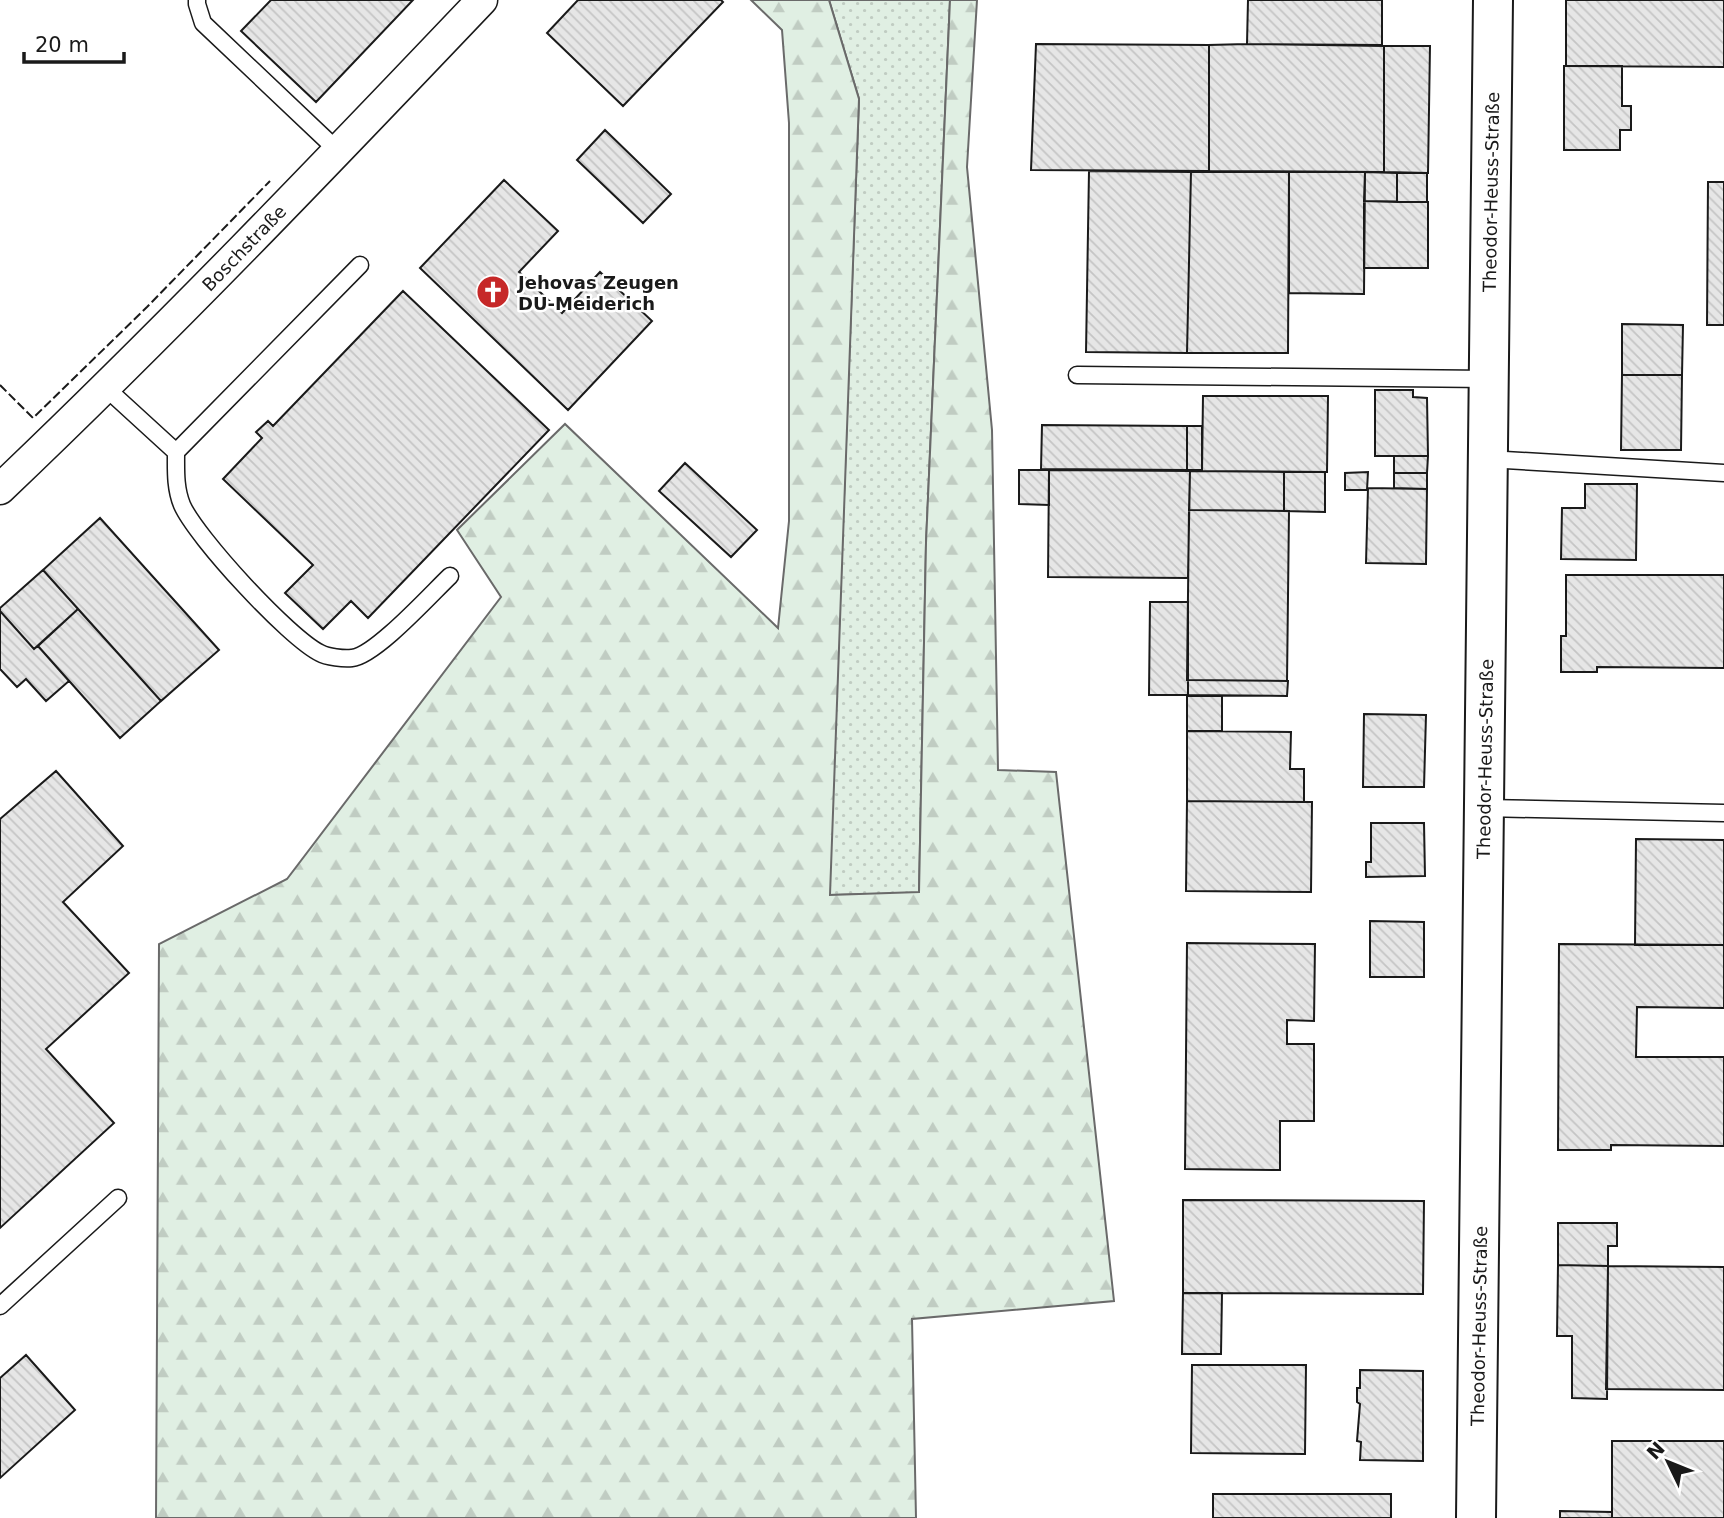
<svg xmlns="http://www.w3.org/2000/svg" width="1724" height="1518" font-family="'DejaVu Sans',sans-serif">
	<defs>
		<pattern id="grass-dots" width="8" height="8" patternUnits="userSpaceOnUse" patternTransform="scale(1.75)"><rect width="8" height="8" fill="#e0efe3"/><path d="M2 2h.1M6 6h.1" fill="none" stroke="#c0ccc2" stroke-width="1.8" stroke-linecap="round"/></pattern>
		<pattern id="forest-firs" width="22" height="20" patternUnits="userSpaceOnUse" patternTransform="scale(1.75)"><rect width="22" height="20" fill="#e0efe3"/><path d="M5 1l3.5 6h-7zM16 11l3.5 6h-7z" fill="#c0ccc2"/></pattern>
		<pattern id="building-back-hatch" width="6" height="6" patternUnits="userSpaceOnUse" patternTransform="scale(1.75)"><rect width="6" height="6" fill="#e6e6e6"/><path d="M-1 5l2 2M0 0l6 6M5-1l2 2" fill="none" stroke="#c5c5c5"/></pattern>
	</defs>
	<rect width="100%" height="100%" fill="#fff"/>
	<!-- grass -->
	<path fill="url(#grass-dots)" stroke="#6a6a6a" stroke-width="2" d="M 829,0 L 950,0 L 926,543 L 919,893 L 829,895 L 859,99 Z"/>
	<!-- forest -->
	<path fill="url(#forest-firs)" stroke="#6a6a6a" stroke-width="2" d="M 751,0 L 829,0 L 859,99 L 830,895 L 919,892 L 926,543 L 950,0 L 977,0 L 967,167 L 992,430 L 998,770 L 1056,772 L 1114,1301 L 912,1319 L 916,1518 L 156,1518 L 159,944 L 287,879 L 501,597 L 457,530 L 565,424 L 778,628 L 789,521 L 789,123 L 782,30 Z"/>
	<!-- building -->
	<path fill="url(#building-back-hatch)" stroke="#1a1a1a" stroke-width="2" d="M 271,0 L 413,0 L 316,102 L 241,31 Z
		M 578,0 L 721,0 L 723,2 L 623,106 L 547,33 Z
		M 1248,0 L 1382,0 L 1382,45 L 1247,44 Z
		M 1566,0 L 1724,0 L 1724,67 L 1566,66 Z
		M 1036,44 L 1209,45 L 1209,171 L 1031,170 Z
		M 1247,44 L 1384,46 L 1384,172 L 1209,171 L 1209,45 Z
		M 1384,46 L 1430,46 L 1428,173 L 1384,172 Z
		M 1564,66 L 1622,66 L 1622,106 L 1631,106 L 1631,130 L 1620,130 L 1620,150 L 1564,150 Z
		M 605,130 L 671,194 L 643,223 L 577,160 Z
		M 1089,171 L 1191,172 L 1187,353 L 1086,352 Z
		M 1191,172 L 1289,172 L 1288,353 L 1187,353 Z
		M 1289,172 L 1365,172 L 1364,294 L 1289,293 Z
		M 1365,172 L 1397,173 L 1397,202 L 1364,201 Z
		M 1397,173 L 1427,173 L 1427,202 L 1397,202 Z
		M 504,180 L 558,231 L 519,272 L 562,313 L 600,272 L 652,321 L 568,410 L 420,268 Z
		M 1708,182 L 1724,182 L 1724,325 L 1707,325 Z
		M 1364,201 L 1428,202 L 1428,268 L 1364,268 Z
		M 403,291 L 549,430 L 368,618 L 351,601 L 323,629 L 285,593 L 313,565 L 223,479 L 262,438 L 256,432 L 268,421 L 273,426 Z
		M 1622,324 L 1683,325 L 1682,375 L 1622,375 Z
		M 1622,375 L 1682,375 L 1681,450 L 1621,450 Z
		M 1375,390 L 1413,390 L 1413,397 L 1427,398 L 1428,456 L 1375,456 Z
		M 1203,396 L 1328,396 L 1327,472 L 1202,471 Z
		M 1042,425 L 1187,426 L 1187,470 L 1041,469 Z
		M 1187,426 L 1202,426 L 1202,470 L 1187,470 Z
		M 1394,456 L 1428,456 L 1427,473 L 1394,473 Z
		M 685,463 L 757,530 L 731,557 L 659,491 Z
		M 1019,470 L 1049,470 L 1049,505 L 1019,504 Z
		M 1049,470 L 1190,471 L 1188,578 L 1048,577 Z
		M 1190,471 L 1284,472 L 1284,511 L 1189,510 Z
		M 1284,472 L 1325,472 L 1325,512 L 1284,511 Z
		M 1368,472 L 1367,490 L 1345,490 L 1345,473 Z
		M 1394,473 L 1427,473 L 1427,489 L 1394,488 Z
		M 1585,484 L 1637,484 L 1636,560 L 1561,559 L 1562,508 L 1585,508 Z
		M 1368,488 L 1427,489 L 1426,564 L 1366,563 Z
		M 1189,510 L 1289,511 L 1287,681 L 1187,680 Z
		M 100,518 L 219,650 L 161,701 L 43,570 Z
		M 43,570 L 78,609 L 34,649 L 0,611 L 0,608 Z
		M 1566,575 L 1724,575 L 1724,668 L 1597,667 L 1597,672 L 1561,672 L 1561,636 L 1566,636 Z
		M 1150,602 L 1188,602 L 1188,695 L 1149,695 Z
		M 78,609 L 161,701 L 120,738 L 38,646 Z
		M 0,611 L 34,649 L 38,646 L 69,681 L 46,701 L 26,679 L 17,687 L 0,669 Z
		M 1188,680 L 1288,681 L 1287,696 L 1188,695 Z
		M 1187,696 L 1222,696 L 1222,731 L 1187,731 Z
		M 1364,714 L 1426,715 L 1424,787 L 1363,787 Z
		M 1187,731 L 1291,732 L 1290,769 L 1304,769 L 1304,802 L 1187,801 Z
		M 56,771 L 123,846 L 63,902 L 129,973 L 46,1049 L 114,1123 L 0,1228 L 0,819 Z
		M 1187,801 L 1312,802 L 1311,892 L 1186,891 Z
		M 1371,823 L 1424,823 L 1425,876 L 1366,877 L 1366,862 L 1371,862 Z
		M 1636,839 L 1724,840 L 1724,945 L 1635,945 Z
		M 1370,921 L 1424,922 L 1424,977 L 1370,977 Z
		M 1187,943 L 1315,944 L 1314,1021 L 1287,1020 L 1287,1044 L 1314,1044 L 1314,1121 L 1280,1121 L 1280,1170 L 1185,1169 Z
		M 1559,944 L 1724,945 L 1724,1008 L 1637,1007 L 1636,1057 L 1724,1057 L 1724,1146 L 1611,1145 L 1611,1150 L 1558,1150 Z
		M 1183,1200 L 1424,1201 L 1423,1294 L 1183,1293 Z
		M 1558,1223 L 1617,1223 L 1617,1246 L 1608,1246 L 1608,1266 L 1558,1265 Z
		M 1558,1265 L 1608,1266 L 1607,1399 L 1572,1398 L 1572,1336 L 1557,1336 Z
		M 1608,1266 L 1724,1267 L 1724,1390 L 1606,1389 Z
		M 1183,1293 L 1222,1293 L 1221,1354 L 1182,1354 Z
		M 26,1355 L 75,1410 L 0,1478 L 0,1378 Z
		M 1192,1365 L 1306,1365 L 1305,1454 L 1191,1453 Z
		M 1360,1370 L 1423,1371 L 1423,1461 L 1360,1460 L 1361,1442 L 1357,1441 L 1360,1404 L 1357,1402 L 1357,1388 L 1360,1388 Z
		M 1612,1441 L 1724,1441 L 1724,1518 L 1612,1518 Z
		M 1213,1494 L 1391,1494 L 1391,1518 L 1213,1518 Z
		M 1560,1511 L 1612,1512 L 1612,1518 L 1560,1518 Z"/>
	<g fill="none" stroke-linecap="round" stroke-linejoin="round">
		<defs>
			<path id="lane" d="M 197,0 L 197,4 L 203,23 L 338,151
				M 1077,375 L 1489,379
				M 106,388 L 176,452 L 360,265
				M 176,452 C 176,470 175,488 182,505 C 196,537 289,638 320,653 C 327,657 344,659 352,658 C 375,656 431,594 450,576
				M 1488,459 L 1724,473
				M 1484,808 L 1724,813
				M 0,1306 L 118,1198"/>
			<path id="street" d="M 0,489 C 166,331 324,166 482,0"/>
			<path id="secondary" d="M 1476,1518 L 1493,0"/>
		</defs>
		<!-- lane casing -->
		<use href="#lane" stroke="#1a1a1a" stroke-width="19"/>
		<!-- street casing -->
		<use href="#street" stroke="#1a1a1a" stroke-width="33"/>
		<!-- secondary casing -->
		<use href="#secondary" stroke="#1a1a1a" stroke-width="42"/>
		<!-- lane -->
		<use href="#lane" stroke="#fff" stroke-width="16"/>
		<!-- street -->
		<use href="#street" stroke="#fff" stroke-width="30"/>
		<!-- secondary -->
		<use href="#secondary" stroke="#fff" stroke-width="38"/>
		<!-- fence -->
		<path stroke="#1a1a1a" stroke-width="2" stroke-dasharray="9 3.5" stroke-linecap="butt" d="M 0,385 L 33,418 L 147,307 L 270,181"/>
	</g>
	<!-- icons -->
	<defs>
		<symbol id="church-disc" viewBox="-11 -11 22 22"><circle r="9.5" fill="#c62828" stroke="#fff"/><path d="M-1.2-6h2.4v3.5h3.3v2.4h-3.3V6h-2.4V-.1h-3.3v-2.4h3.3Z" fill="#fff"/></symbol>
	</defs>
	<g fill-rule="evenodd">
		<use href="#church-disc" x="474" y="273" width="38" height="38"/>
	</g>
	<g text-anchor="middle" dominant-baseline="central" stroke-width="5" stroke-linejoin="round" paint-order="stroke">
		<!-- street labels -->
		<g font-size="18" fill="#1a1a1a" stroke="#fff">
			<text transform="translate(1491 192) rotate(-89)">Theodor-Heuss-Straße</text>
			<text transform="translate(244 248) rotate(-46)">Boschstraße</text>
			<text transform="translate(1485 759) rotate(-89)">Theodor-Heuss-Straße</text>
			<text transform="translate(1479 1326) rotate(-89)">Theodor-Heuss-Straße</text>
		</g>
		<!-- poi labels -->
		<g font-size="18" font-weight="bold" fill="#1a1a1a" stroke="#fff" text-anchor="start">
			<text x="518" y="282">Jehovas Zeugen<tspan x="518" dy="21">DU-Meiderich</tspan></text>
		</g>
	</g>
	<!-- north arrow -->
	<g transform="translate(1668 1462) rotate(313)" stroke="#ffffff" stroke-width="5" paint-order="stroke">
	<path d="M0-5L12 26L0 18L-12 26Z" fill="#1a1a1a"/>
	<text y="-10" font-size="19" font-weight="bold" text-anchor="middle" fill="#1a1a1a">N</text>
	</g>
	<!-- scale -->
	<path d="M24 52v10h100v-10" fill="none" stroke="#1a1a1a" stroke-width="3.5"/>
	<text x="35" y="52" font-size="21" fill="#1a1a1a" stroke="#ffffff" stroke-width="5" paint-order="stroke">20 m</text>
</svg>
